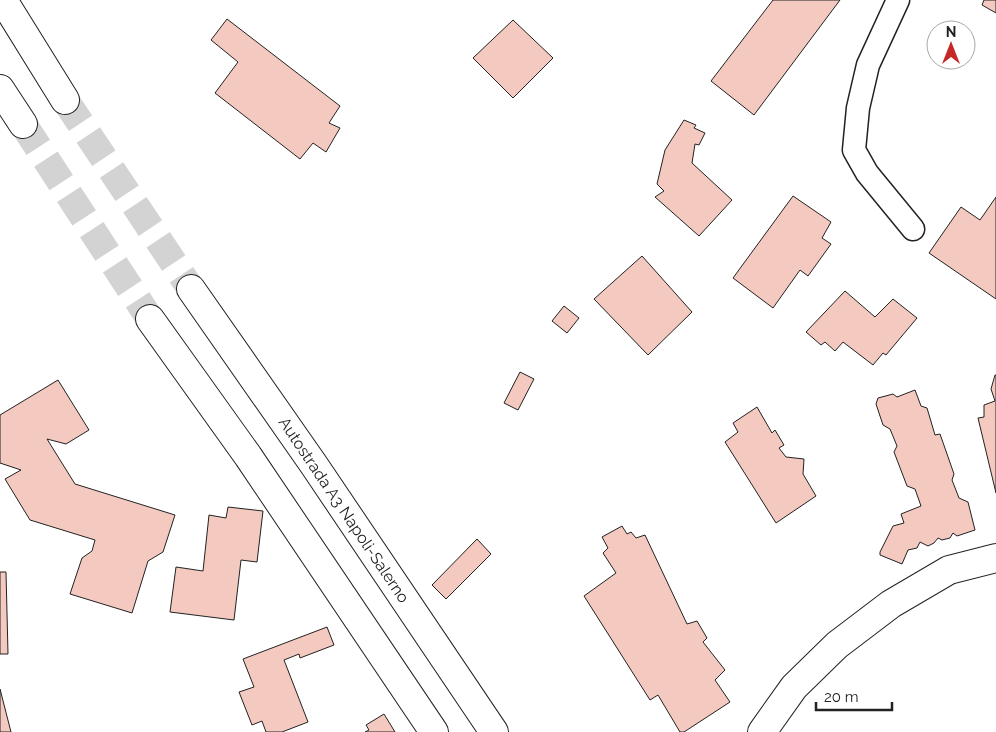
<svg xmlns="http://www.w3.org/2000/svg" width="996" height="732" font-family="Raleway,sans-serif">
	<rect width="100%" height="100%" fill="#fff"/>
	<!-- building -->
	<path fill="#f3c9c0" stroke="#222" d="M 773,0 L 840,0 L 754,115 L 711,81 Z
		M 984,0 L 996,0 L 996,13 L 982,5 Z
		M 227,19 L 340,106 L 329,123 L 340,128 L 326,152 L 313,143 L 300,159 L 215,93 L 238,62 L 211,40 Z
		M 513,20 L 553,58 L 513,98 L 473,58 Z
		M 684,120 L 696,125 L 694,128 L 705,133 L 699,145 L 695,144 L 692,163 L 732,200 L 699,236 L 655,197 L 664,191 L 657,184 L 665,150 Z
		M 793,196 L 831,222 L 822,238 L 831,244 L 808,276 L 800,270 L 773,308 L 733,278 Z
		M 996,197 L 996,299 L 929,253 L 961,207 L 980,220 Z
		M 642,256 L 692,312 L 648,355 L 594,299 Z
		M 845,291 L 875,317 L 893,299 L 917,318 L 886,355 L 883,353 L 873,365 L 843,342 L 835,351 L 825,342 L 821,345 L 806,332 Z
		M 564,306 L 579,318 L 567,333 L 552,321 Z
		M 520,372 L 534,379 L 518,410 L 504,403 Z
		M 995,375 L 996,375 L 996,493 L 978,418 L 984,417 L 984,405 L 995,401 L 991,389 Z
		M 58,380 L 89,430 L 66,444 L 47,439 L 75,484 L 175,515 L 163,552 L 148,561 L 132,613 L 70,594 L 82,558 L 92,551 L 95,540 L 30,520 L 5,479 L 21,470 L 0,463 L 0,415 Z
		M 915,390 L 921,406 L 927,408 L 935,435 L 940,434 L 954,474 L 952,480 L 959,498 L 968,502 L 975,530 L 957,536 L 953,533 L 950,538 L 942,540 L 938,538 L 934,543 L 928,546 L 920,542 L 917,548 L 908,550 L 902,564 L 880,555 L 880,552 L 893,526 L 904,523 L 901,514 L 921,506 L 915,489 L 907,486 L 894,452 L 897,446 L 890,429 L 883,425 L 876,404 L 878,398 L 893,394 L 897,397 Z
		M 757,407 L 772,433 L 775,430 L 784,445 L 779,448 L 786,457 L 804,459 L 803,474 L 816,496 L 776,523 L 725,442 L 738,432 L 733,423 Z
		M 228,507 L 263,511 L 257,562 L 241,560 L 234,620 L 170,612 L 176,567 L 203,571 L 209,515 L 226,518 Z
		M 622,526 L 627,534 L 631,532 L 636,538 L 645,535 L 687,624 L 697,621 L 707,638 L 703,642 L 725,670 L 715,680 L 730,702 L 684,732 L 680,732 L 658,695 L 650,700 L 584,596 L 616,573 L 603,553 L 608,548 L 602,537 Z
		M 477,539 L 491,554 L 446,599 L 432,585 Z
		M 0,572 L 6,572 L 8,654 L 0,654 Z
		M 327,627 L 334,645 L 300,658 L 299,654 L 284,660 L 308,722 L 282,732 L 266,732 L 262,721 L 252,725 L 239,692 L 254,687 L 243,659 Z
		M 0,689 L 11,732 L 0,732 Z
		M 384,714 L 395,732 L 365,732 L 369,730 L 366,725 Z"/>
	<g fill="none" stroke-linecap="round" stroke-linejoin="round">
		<!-- motorway-tunnel -->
		<path stroke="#d3d3d3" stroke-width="28" stroke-dasharray="28 14" stroke-linecap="butt" d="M 65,100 L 191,289
			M 23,124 L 150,319"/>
		<defs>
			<path id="minor" d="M 898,0 L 868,65 L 858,108 L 854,150 L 867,173 L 913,229"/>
			<path id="tertiary" d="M 762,732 L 794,687 L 837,645 L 891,604 L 949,570 L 996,558"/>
			<path id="motorway" d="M 3,0 L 65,100
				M 0,89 L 23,124
				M 191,289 L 314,465 L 494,732
				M 150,319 L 248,456 L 434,732"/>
		</defs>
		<!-- minor casing -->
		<use href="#minor" stroke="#222" stroke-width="25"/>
		<!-- tertiary casing -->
		<use href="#tertiary" stroke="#222" stroke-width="30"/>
		<!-- motorway casing -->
		<use href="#motorway" stroke="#222" stroke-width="30"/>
		<!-- minor -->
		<use href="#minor" stroke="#fff" stroke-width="22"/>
		<!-- tertiary -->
		<use href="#tertiary" stroke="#fff" stroke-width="28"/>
		<!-- motorway -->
		<use href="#motorway" stroke="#fff" stroke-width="28"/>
	</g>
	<g text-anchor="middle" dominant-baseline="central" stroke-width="4" stroke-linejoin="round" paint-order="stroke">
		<!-- street labels -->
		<g font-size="16" fill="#222" stroke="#fff">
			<text transform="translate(344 510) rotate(56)">Autostrada A3 Napoli-Salerno</text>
		</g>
	</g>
	<!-- north arrow -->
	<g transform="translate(951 45)"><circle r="24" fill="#ffffff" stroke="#a7a7a7"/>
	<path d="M0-4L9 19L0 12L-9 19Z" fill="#c62828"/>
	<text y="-8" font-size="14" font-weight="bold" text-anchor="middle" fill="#222222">N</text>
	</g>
	<!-- scale -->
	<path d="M816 702v8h76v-8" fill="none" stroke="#222222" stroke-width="2.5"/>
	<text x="824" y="702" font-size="15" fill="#222222" stroke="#ffffff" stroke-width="4" paint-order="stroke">20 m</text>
</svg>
